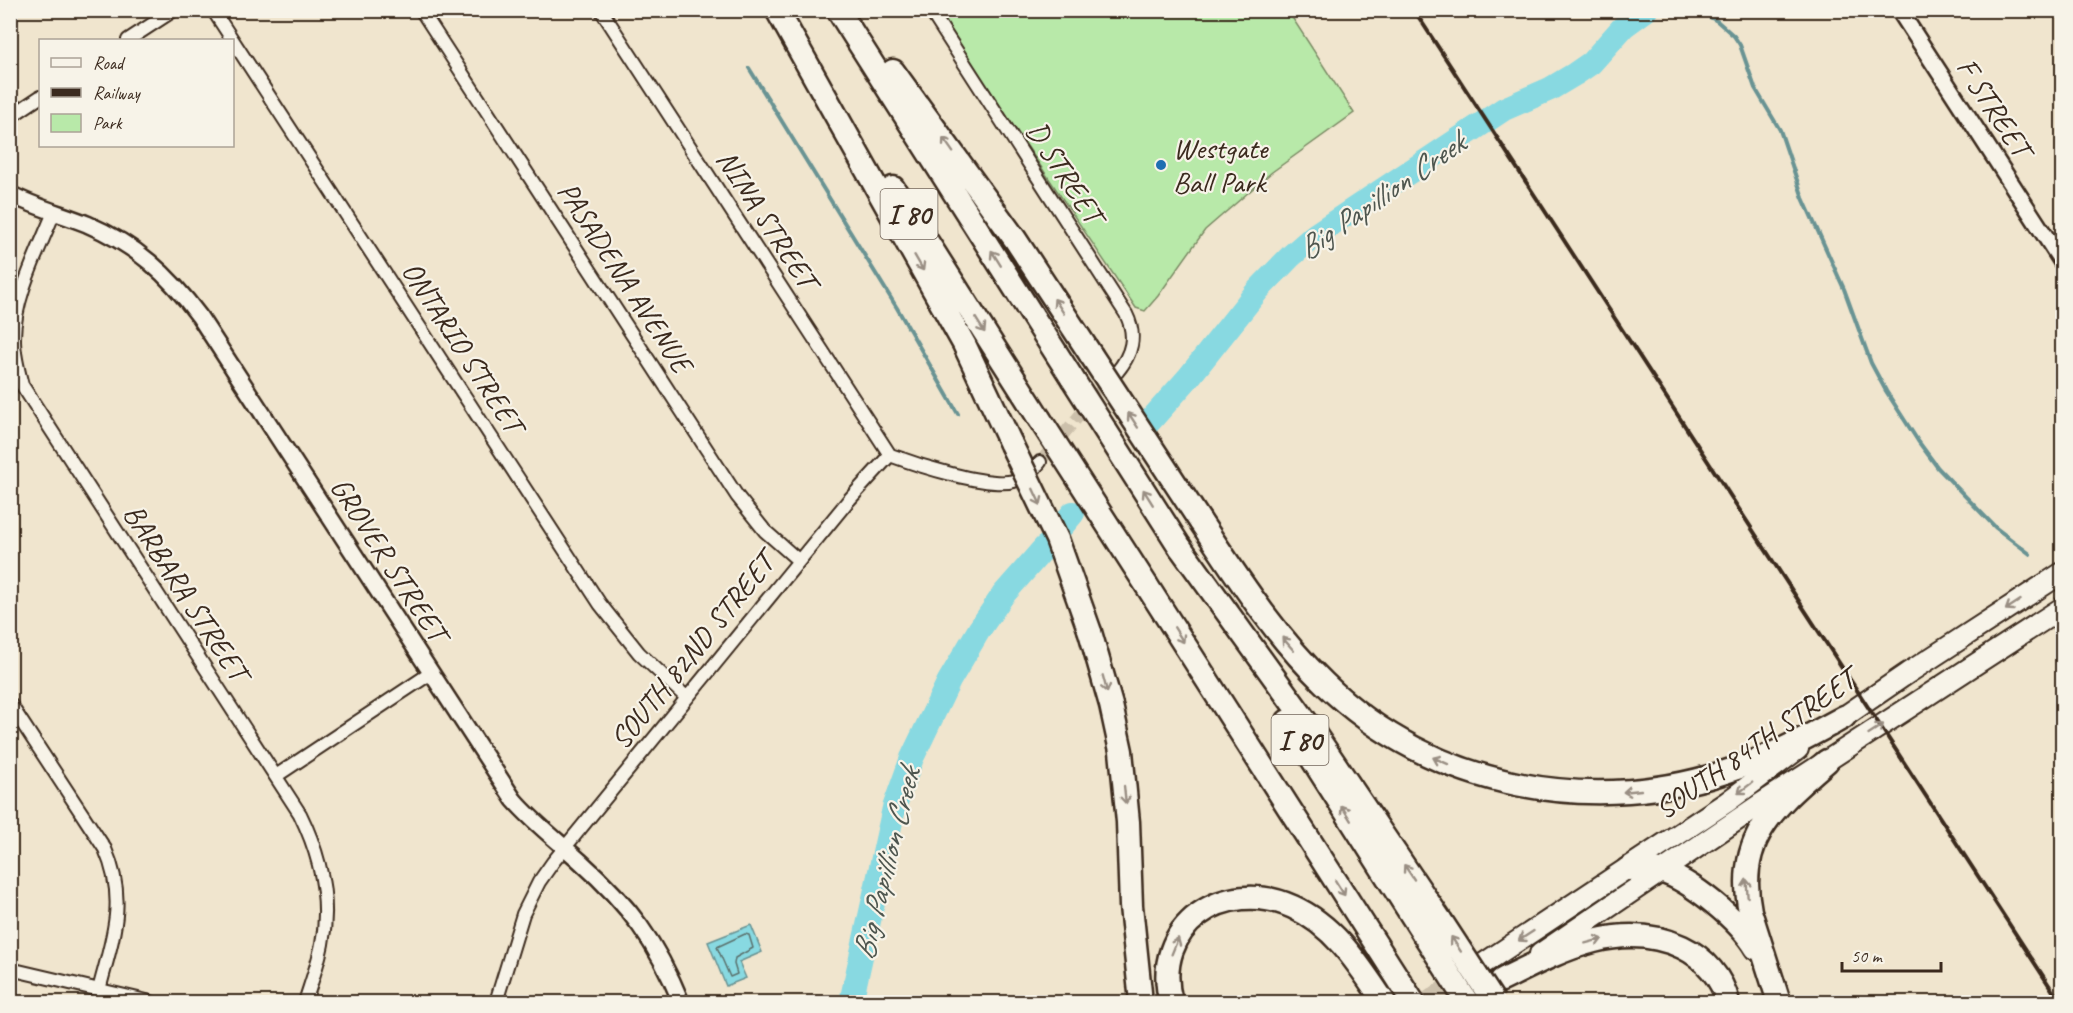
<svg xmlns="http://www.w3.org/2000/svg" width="2073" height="1013" font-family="Caveat,sans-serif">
	<rect width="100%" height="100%" fill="#f0e5ce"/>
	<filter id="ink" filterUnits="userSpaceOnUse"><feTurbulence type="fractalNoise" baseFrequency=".0167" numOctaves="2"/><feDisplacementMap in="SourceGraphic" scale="12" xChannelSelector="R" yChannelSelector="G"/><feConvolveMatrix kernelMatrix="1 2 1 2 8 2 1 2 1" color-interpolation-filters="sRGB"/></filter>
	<g filter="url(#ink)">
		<!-- green -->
		<path fill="#b8e9a9" stroke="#7a8a64" stroke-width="1.5" d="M 939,11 L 1288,11 L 1354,113 L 1272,172 L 1205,230 L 1158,296 L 1145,311 L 1136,308 L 984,82 Z"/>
		<!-- water -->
		<path fill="#88d9e1" stroke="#699393" stroke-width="1.5" d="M 751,925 L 762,952 L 739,962 L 746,978 L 726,986 L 708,942 Z"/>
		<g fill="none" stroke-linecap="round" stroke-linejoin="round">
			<!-- shore -->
			<path stroke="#5a706c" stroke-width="1.5" d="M 745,934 L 749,935 L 753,948 L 735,958 L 734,964 L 737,974 L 730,977 L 717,947 Z"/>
			<!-- stream -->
			<path stroke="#699393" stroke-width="4" d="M 1698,10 L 1717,21 L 1734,36 L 1740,45 L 1755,88 L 1780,130 L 1803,198 L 1844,289 L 1871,363 L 1886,391 L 1918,441 L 1938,468 L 1996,528 L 2030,554
				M 749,68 L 897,308 L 958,414"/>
			<!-- river -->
			<path stroke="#88d9e1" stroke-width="24" d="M 1150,421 L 1189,377 L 1258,290 L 1291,256 L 1315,235 L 1504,109 L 1550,89 L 1575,74 L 1591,63 L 1624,26 L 1646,10
				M 1063,525 L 1073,513
				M 851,1002 L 894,808 L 912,758 L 949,681 L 979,630 L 1003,595 L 1045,547"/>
			<!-- minor-tunnel -->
			<path stroke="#ccc0ab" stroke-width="12" stroke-dasharray="12 6" stroke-linecap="butt" d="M 1040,462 L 1111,378"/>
			<!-- primary-tunnel -->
			<path stroke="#ccc0ab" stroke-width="20" stroke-dasharray="20 10" stroke-linecap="butt" d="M 1427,1002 L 1466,976"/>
			<defs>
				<path id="minor" d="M 213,10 L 600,604 L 639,653 L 687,698
					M 421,10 L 737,496 L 765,531 L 799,561
					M 601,10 L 890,455
					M 930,10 L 1126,314 C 1137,336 1132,354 1117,372
					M 128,40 L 174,10
					M 10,117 L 40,97
					M 54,212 C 39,250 13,299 14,340 C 14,355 18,370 22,385 L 300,814 C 320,855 331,898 322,944 C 318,964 311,983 305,1002
					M 890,455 C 917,465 988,488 1014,481
					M 1035,468 L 1040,462
					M 10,704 L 105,849 C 128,901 112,939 99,990
					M 276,776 L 431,673
					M 10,969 L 151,1002
					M 496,1002 L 523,914 L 539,882 L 553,862 L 848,501 L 890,455"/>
				<path id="tertiary" d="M 1899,10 L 2062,262
					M 10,194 C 35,207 62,214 87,224 C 136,245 168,274 199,316 L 514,800 C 534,823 558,841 581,862 C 629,905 657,943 681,1002"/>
				<path id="primary" d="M 1832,725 L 1908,673 L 2062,573
					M 1540,954 L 1762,803 L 2062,608
					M 1483,964 L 1727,802 L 1798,749"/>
				<path id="motorway" d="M 777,10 L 964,344 L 1011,444
					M 838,10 L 1072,378
					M 893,71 L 1015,239 L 1091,355
					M 893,188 L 1039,418
					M 1200,521 C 1238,578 1275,636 1324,683 C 1432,789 1597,819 1737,768 C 1775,755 1809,736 1844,717
					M 1180,547 L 1312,730 L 1441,921
					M 1147,586 L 1413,1002
					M 1090,632 L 1111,705 L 1121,751 L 1128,822 L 1131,906 L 1141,1002
					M 1288,721 L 1423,933
					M 1628,869 C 1639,868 1649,868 1660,871 C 1691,880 1740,921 1756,948
					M 1502,980 C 1558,952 1620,918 1682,947 C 1705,958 1722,978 1728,1002
					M 1171,1002 C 1150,926 1225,876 1293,907 C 1335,926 1359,965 1384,1002
					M 1779,1002 L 1750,911 C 1735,837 1777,805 1827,761"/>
			</defs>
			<!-- minor casing -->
			<use href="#minor" stroke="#3b2a1e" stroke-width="16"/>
			<!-- tertiary casing -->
			<use href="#tertiary" stroke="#3b2a1e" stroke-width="20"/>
			<!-- primary casing -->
			<use href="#primary" stroke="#3b2a1e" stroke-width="24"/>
			<!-- motorway casing -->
			<use href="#motorway" stroke="#3b2a1e" stroke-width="27"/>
			<!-- minor -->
			<use href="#minor" stroke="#f7f3e8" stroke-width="12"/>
			<!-- tertiary -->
			<use href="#tertiary" stroke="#f7f3e8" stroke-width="15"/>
			<!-- primary -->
			<use href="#primary" stroke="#f7f3e8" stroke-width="20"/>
			<!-- motorway -->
			<use href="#motorway" stroke="#f7f3e8" stroke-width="22"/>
			<!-- rail -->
			<path stroke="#3b2a1e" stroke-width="4" d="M 1414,10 L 2060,1002"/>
			<defs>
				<path id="motorway-bridge" d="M 1091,355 L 1200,521
					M 1072,378 L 1180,547
					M 1039,418 L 1147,586
					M 1011,444 L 1057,539 L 1090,632
					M 1441,921 L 1494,1002
					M 1423,933 L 1467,1002"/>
			</defs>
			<!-- motorway-bridge casing -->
			<use href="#motorway-bridge" stroke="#3b2a1e" stroke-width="27" stroke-linecap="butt"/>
			<!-- motorway-bridge -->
			<use href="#motorway-bridge" stroke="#f7f3e8" stroke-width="22"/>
		</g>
		<!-- one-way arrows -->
		<defs><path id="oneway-shaft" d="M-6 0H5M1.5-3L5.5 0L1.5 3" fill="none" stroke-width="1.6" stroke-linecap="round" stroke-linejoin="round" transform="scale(1.5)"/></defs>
		<g stroke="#998e83">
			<use href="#oneway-shaft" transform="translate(948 145) rotate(-125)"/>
			<use href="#oneway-shaft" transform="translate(996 258) rotate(-122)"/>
			<use href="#oneway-shaft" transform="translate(919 263) rotate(60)"/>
			<use href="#oneway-shaft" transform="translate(1059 306) rotate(-123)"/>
			<use href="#oneway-shaft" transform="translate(980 325) rotate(58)"/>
			<use href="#oneway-shaft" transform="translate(1133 420) rotate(-123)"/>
			<use href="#oneway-shaft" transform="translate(1037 497) rotate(65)"/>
			<use href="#oneway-shaft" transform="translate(1148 497) rotate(-122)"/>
			<use href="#oneway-shaft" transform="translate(2013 605) rotate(147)"/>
			<use href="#oneway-shaft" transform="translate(1179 635) rotate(58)"/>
			<use href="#oneway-shaft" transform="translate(1288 644) rotate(-131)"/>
			<use href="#oneway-shaft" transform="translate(1105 684) rotate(75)"/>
			<use href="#oneway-shaft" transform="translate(1876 729) rotate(-33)"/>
			<use href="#oneway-shaft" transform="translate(1441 761) rotate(-156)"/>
			<use href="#oneway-shaft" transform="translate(1745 788) rotate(143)"/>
			<use href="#oneway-shaft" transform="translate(1632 791) rotate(174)"/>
			<use href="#oneway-shaft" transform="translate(1125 795) rotate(84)"/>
			<use href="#oneway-shaft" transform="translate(1346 813) rotate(-122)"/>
			<use href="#oneway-shaft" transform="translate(1409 872) rotate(-124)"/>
			<use href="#oneway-shaft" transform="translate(1340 888) rotate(58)"/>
			<use href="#oneway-shaft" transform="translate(1747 888) rotate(-94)"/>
			<use href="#oneway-shaft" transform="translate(1526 936) rotate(147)"/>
			<use href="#oneway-shaft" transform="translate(1594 941) rotate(-15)"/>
			<use href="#oneway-shaft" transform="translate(1456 944) rotate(-123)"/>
			<use href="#oneway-shaft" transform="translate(1175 946) rotate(-68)"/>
		</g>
	</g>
	<!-- markers -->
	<circle fill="#1f6fb2" stroke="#f7f3e8" stroke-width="2" cx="1161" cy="165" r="6"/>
	<g text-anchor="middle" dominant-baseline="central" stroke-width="4.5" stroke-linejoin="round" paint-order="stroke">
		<!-- shield labels -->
		<g fill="#f7f3e8" stroke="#73665b" stroke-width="1.5">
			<rect x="880.5" y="189" width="57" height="50" rx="4.5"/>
			<rect x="1271.5" y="715" width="57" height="50" rx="4.5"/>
		</g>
		<g font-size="28" font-weight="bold" fill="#3b2a1e">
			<text x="909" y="214">I 80</text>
			<text x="1300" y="740">I 80</text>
		</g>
		<!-- street labels -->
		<g font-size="30" fill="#3b2a1e" stroke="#f7f3e8">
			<text transform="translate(1994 107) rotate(57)">F STREET</text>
			<text transform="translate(1065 172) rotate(57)">D STREET</text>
			<text transform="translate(767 219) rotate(57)">NINA STREET</text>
			<text transform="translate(625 277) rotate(57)">PASADENA AVENUE</text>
			<text transform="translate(463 347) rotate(57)">ONTARIO STREET</text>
			<text transform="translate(389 559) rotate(57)">GROVER STREET</text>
			<text transform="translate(186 592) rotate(57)">BARBARA STREET</text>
			<text transform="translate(692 651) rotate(-51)">SOUTH 82ND STREET</text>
			<text transform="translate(1755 744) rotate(-35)">SOUTH 84TH STREET</text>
		</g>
		<!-- poi labels -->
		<g font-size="30" fill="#3b2a1e" stroke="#f7f3e8" text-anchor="start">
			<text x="1173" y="148">Westgate<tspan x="1173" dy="34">Ball Park</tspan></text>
		</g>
		<!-- water labels -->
		<g font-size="32" font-style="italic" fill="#4e564f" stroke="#f7f3e8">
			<text transform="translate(1381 196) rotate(-35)">Big Papillion Creek</text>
			<text transform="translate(886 864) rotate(-76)">Big Papillion Creek</text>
		</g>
	</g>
	<!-- margin -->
	<rect width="2073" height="1013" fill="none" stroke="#f7f3e8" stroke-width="36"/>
	<rect x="18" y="18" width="2037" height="977" fill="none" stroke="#3b2a1e" stroke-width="2" filter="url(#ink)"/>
	<!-- legend -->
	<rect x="39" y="39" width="195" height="108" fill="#f7f3e8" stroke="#aca397" stroke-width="1.5"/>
	<rect x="51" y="58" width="30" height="9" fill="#f7f3e8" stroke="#aca397" stroke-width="1.5"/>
	<text x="93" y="69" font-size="18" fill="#3b2a1e">Road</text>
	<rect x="51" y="88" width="30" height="9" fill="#3b2a1e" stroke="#aca397" stroke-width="1.5"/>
	<text x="93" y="99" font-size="18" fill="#3b2a1e">Railway</text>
	<rect x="51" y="114" width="30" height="18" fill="#b8e9a9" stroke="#aca397" stroke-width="1.5"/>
	<text x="93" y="129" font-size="18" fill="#3b2a1e">Park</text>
	<!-- scale -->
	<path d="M1842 962v9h99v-9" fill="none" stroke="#3b2a1e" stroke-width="3"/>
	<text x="1851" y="962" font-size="18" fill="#3b2a1e" stroke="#f7f3e8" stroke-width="4.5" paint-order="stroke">50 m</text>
</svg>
